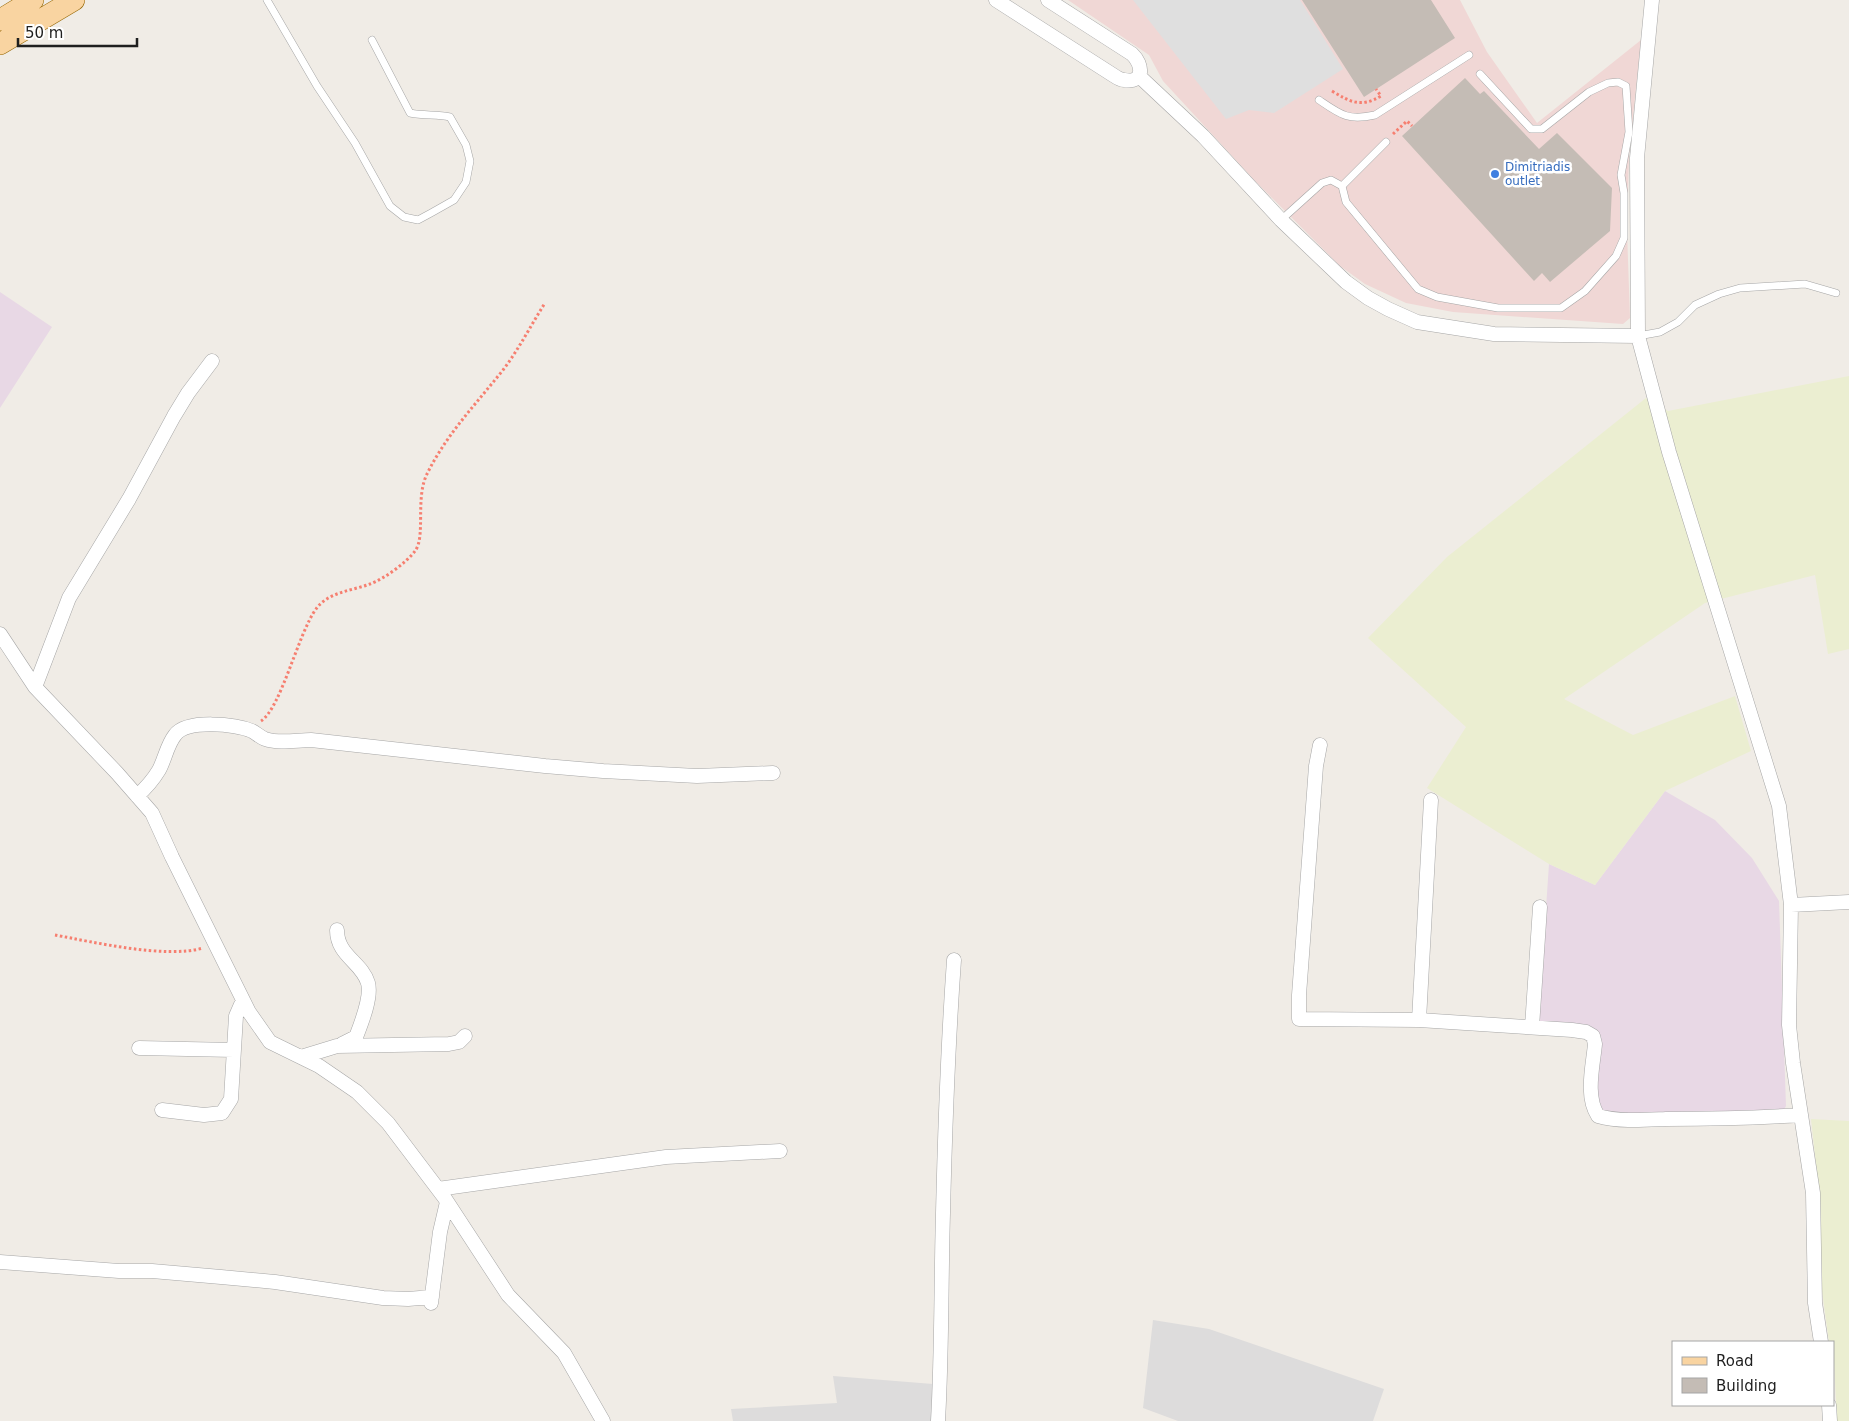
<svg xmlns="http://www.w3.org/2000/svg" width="1849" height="1421" font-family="'DejaVu Sans',sans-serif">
	<rect width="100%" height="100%" fill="#f0ece6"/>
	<!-- residential -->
	<path fill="#dddcdc" d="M 1153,1320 L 1209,1329 L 1384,1389 L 1373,1421 L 1178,1421 L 1143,1408 Z
		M 833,1376 L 933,1384 L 931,1421 L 733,1421 L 731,1409 L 837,1403 Z"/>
	<!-- commercial -->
	<path fill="#f0d7d5" d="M 1068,0 L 1460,0 L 1487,52 L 1537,123 L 1641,40 L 1629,156 L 1627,231 L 1630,318 L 1623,324 L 1453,312 L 1406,303 L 1365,284 L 1340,266 L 1256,182 L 1163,81 L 1149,55 Z"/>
	<!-- industrial -->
	<path fill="#e8d8e5" d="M 0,292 L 52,327 L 0,408 Z
		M 1665,791 L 1715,820 L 1752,858 L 1779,901 L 1786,1106 L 1782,1113 L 1608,1116 L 1595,1108 L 1595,1035 L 1538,1026 L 1549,864 L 1595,885 Z"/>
	<!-- farmland -->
	<path fill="#ebeed1" d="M 1849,376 L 1849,649 L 1828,654 L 1815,575 L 1705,603 L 1564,699 L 1633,735 L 1735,696 L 1751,751 L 1665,791 L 1595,885 L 1549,864 L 1427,788 L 1466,727 L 1368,638 L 1447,557 L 1646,398 L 1668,411 Z
		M 1811,1119 L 1849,1121 L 1849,1421 L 1837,1421 L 1833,1342 L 1829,1342 L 1822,1291 L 1818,1183 Z"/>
	<!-- parking -->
	<path fill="#dfdfdf" d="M 1133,0 L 1300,0 L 1343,69 L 1274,113 L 1249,110 L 1226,119 Z"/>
	<!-- building -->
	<path fill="#c4bcb5" d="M 1302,0 L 1431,0 L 1455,38 L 1364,97 Z
		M 1465,78 L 1480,94 L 1484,91 L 1539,149 L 1557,133 L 1612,188 L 1610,231 L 1550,282 L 1542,273 L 1534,281 L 1402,136 Z"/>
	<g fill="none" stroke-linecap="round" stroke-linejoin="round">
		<defs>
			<path id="service" d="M 267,0 L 317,86 L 355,143 L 390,206 L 404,217 L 418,220 L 431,213 L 454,200 L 466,182 L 470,161 L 466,145 L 450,117 C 437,114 424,116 410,113 L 372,40
				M 1319,100 C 1341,115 1348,121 1375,115 L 1469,55
				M 1342,186 L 1386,142
				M 1281,220 L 1322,183 L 1331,180 L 1342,186 L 1346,202 L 1418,289 L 1437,297 L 1498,308 L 1561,308 L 1585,291 L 1616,256 L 1624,238 L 1624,193 L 1621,175 L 1629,132 L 1626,86 L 1618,82 L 1608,83 L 1589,92 L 1542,129 L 1531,129 L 1480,74
				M 1638,336 L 1660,332 L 1678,322 L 1695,305 L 1719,294 L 1740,288 L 1805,284 L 1836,293"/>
			<path id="minor" d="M 996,0 L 1113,75 C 1116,77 1121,80 1124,80 C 1145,84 1143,64 1132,54 L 1048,0
				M 1652,0 L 1637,158 L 1638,336 L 1669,452 L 1779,806 L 1791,905 L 1789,1025 L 1793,1063 L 1813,1193 L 1815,1303 L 1821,1342
				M 1139,76 L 1203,136 L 1281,220 L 1346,282 L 1368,298 L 1388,309 L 1417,322 L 1494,334 L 1638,336
				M 0,634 L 35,687 L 117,773 L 152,813 L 172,857 L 249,1012 L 270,1042 L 319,1066 L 357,1092 L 388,1123 L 444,1197 L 508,1295 L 564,1353 L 603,1421
				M 35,687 L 69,598 L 129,499 L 174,416 L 188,393 L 212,361
				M 1320,745 L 1316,766 L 1299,995 L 1299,1019 L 1419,1020 L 1572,1030 L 1586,1032 L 1593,1036 L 1595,1044 C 1593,1066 1585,1096 1598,1116 C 1619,1122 1644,1120 1666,1119 C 1711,1119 1756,1118 1801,1115
				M 137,796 C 146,788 153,780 159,770 C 165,759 167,745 175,735 C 187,719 236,724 252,731 C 256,733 260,737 265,739 C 279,744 297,740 311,740 L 545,766 L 603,771 L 697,776 L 773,773
				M 1791,905 L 1849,902
				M 337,930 C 337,956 362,962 368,983 C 372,997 361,1024 356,1037 L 342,1044
				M 1419,1020 L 1431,800
				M 1532,1027 L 1540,907
				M 139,1048 L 234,1050
				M 301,1057 L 337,1046 L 449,1044 L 459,1042 L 465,1036
				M 162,1110 L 204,1115 L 222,1113 L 231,1099 L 236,1016 L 243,1000
				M 438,1189 L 666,1157 L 780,1151
				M 0,1262 L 119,1271 L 152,1271 L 221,1277 L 275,1282 L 383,1298 L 408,1299 L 432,1297
				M 431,1303 L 440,1232 L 447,1202
				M 1829,1405 L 1830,1421
				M 938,1421 C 942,1352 941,1282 943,1213 C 945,1128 948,1044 954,960"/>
			<path id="primary" d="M 0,20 L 33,0
				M 0,44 L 74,0"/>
		</defs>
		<!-- service casing -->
		<use href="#service" stroke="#a6a6a6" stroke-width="8"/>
		<!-- minor casing -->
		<use href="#minor" stroke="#a6a6a6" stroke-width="15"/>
		<!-- primary casing -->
		<use href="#primary" stroke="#966704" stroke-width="22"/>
		<!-- path -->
		<path stroke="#f67f70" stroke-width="3" stroke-dasharray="2.5 2.5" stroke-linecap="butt" d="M 1332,91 C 1350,102 1361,108 1381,96 L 1376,89
			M 1393,134 L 1407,121 L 1412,126
			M 261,721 C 281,708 298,634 316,609 C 328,592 351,591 370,584 C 384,579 406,563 415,551 C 426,537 415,498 427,474 C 446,435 476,404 503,370 C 519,349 531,325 545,303
			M 55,935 C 93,942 166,959 203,948"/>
		<!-- service -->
		<use href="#service" stroke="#fff" stroke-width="7"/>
		<!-- minor -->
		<use href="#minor" stroke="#fff" stroke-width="14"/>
		<!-- primary -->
		<use href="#primary" stroke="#f9d4a1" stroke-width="21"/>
	</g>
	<!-- markers -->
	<circle fill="#3f7fe0" stroke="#fff" stroke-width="2" cx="1495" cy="174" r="5"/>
	<g text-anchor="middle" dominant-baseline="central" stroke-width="5" stroke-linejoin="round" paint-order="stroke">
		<!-- shop labels -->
		<g font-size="12" fill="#366cbe" stroke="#fff" text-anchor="start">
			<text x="1505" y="167">Dimitriadis<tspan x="1505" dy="14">outlet</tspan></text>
		</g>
	</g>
	<!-- legend -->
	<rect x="1672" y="1341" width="162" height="65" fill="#ffffff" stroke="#a5a5a5"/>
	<rect x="1682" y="1357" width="25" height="8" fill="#f9d4a1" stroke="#a5a5a5"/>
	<text x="1716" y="1366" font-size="15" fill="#1f1f1f">Road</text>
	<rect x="1682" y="1378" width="25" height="15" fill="#c4bcb5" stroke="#a5a5a5"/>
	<text x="1716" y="1391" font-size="15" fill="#1f1f1f">Building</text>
	<!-- scale -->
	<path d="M18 38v8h119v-8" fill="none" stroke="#1f1f1f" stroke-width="2.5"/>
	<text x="25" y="38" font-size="15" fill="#1f1f1f" stroke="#ffffff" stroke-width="4" paint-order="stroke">50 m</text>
</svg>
